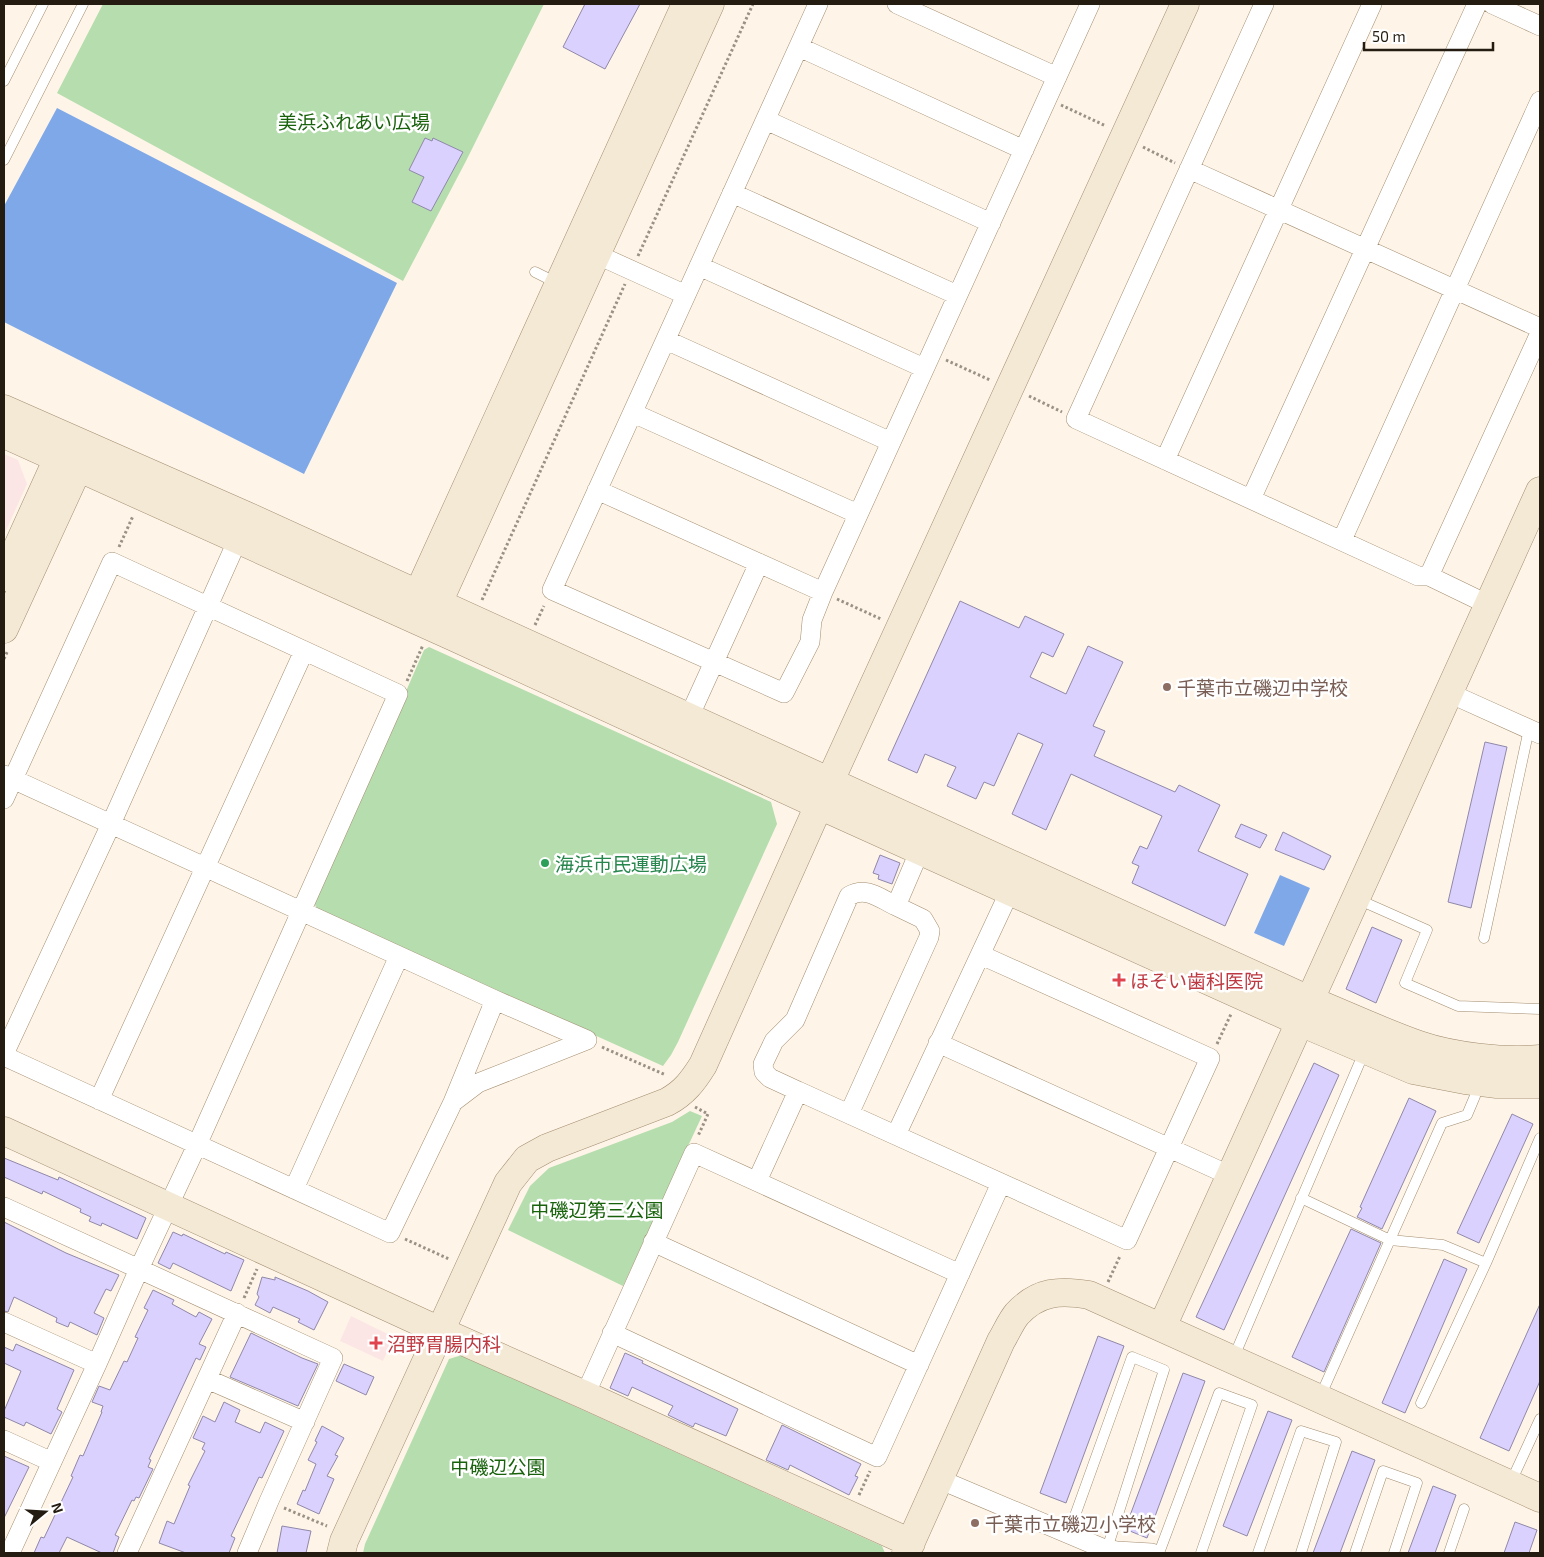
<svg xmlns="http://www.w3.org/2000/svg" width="1544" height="1557" font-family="'Exo 2','Noto Sans JP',sans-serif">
	<rect width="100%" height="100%" fill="#fef5e8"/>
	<!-- medical -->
	<path fill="#fce6e5" d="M 4,454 L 18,460 L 27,484 L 4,535 Z
		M 351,1316 L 394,1337 L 383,1361 L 340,1341 Z"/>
	<!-- green -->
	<path fill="#b5ddae" d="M 103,4 L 544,4 L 466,161 L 403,281 L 57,93 Z
		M 429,647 L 771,802 L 777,824 L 678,1042 L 671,1055 L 663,1066 L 317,910 L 314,902 L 424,650 Z
		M 690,1111 L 702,1116 L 623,1286 L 508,1230 L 530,1186 L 549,1168 L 672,1122 Z
		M 462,1355 L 882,1546 L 885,1553 L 363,1553 L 365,1544 L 449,1359 Z"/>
	<!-- water -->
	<path fill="#7fa8e9" d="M 57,108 L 397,283 L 304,474 L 4,322 L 4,206 Z
		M 1280,875 L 1310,888 L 1284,946 L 1254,933 Z"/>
	<!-- building -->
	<path fill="#dbd1fe" stroke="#8f88a8" d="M 585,4 L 640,4 L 605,69 L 563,47 Z
		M 425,138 L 432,141 L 433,138 L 463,152 L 431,211 L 412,202 L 424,177 L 409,170 Z
		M 960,601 L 1019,628 L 1025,616 L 1064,634 L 1053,657 L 1042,652 L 1030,677 L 1066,694 L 1088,646 L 1123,662 L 1093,726 L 1105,731 L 1094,756 L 1175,792 L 1179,785 L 1220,805 L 1198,851 L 1248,874 L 1225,926 L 1132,883 L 1139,866 L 1132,863 L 1140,846 L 1147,849 L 1162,816 L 1071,774 L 1046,830 L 1012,814 L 1043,744 L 1018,733 L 994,786 L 984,782 L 976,799 L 947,786 L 956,767 L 925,754 L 917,773 L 888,760 Z
		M 1485,742 L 1507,747 L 1471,908 L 1448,902 Z
		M 1241,824 L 1267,835 L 1260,848 L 1235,837 Z
		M 1283,832 L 1331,856 L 1324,870 L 1275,850 Z
		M 880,855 L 900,863 L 892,884 L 878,879 L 879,875 L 873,873 Z
		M 1372,927 L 1402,940 L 1376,1003 L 1346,989 Z
		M 1314,1063 L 1339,1075 L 1224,1330 L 1196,1317 Z
		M 1409,1098 L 1436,1111 L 1382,1229 L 1357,1217 L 1362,1208 L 1360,1207 Z
		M 1512,1114 L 1533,1124 L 1479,1243 L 1457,1233 Z
		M 4,1158 L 58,1180 L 59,1177 L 146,1218 L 137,1239 L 102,1223 L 101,1226 L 89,1221 L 91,1217 L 80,1212 L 81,1209 L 43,1191 L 42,1194 L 4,1177 Z
		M 4,1222 L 66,1253 L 119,1275 L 111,1291 L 106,1289 L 94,1313 L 104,1318 L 97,1335 L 70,1322 L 68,1327 L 56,1322 L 57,1318 L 14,1297 L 8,1312 L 4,1311 Z
		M 1351,1229 L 1381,1243 L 1324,1372 L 1292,1357 Z
		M 173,1232 L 182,1236 L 183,1234 L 225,1254 L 226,1252 L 244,1260 L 231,1291 L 173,1263 L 170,1269 L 158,1263 Z
		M 1444,1259 L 1467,1269 L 1405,1413 L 1382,1403 Z
		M 262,1277 L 275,1280 L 275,1277 L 308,1291 L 328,1302 L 314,1330 L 298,1322 L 300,1319 L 273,1307 L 270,1313 L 255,1305 L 259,1297 L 257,1294 Z
		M 153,1290 L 174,1300 L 172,1304 L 196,1317 L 199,1312 L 212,1319 L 199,1344 L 206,1347 L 200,1360 L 196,1358 L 149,1459 L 151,1460 L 148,1467 L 153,1469 L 139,1498 L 136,1497 L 134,1501 L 132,1500 L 115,1535 L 119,1537 L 113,1553 L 102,1553 L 67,1537 L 59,1553 L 34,1553 L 41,1537 L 44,1538 L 73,1477 L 71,1476 L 80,1455 L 83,1456 L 102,1412 L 101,1412 L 103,1406 L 92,1402 L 99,1386 L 110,1390 L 124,1361 L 127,1362 L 138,1338 L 135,1337 L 148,1310 L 144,1308 Z
		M 1540,1304 L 1540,1381 L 1509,1451 L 1480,1438 Z
		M 251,1333 L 302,1358 L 318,1364 L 298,1406 L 230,1377 Z
		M 1098,1336 L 1124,1346 L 1066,1503 L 1040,1493 Z
		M 16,1344 L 74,1370 L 57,1409 L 62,1412 L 51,1434 L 26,1422 L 24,1426 L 4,1417 L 4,1411 L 21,1371 L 4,1363 L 4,1347 L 13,1351 Z
		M 625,1353 L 643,1361 L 642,1363 L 738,1409 L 726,1436 L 695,1423 L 693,1427 L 668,1415 L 673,1406 L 632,1387 L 628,1396 L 610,1388 Z
		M 344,1364 L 374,1377 L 366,1395 L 336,1381 Z
		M 1183,1373 L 1205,1381 L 1147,1538 L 1125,1529 Z
		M 224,1402 L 240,1410 L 235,1422 L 260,1433 L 265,1422 L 284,1431 L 262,1478 L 259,1477 L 231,1536 L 235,1538 L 229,1553 L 186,1553 L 159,1543 L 167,1521 L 174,1524 L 190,1486 L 188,1485 L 205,1451 L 202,1449 L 205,1443 L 193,1438 L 203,1416 L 215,1422 Z
		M 1268,1411 L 1292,1420 L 1247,1536 L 1223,1526 Z
		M 782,1425 L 861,1464 L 855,1476 L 858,1477 L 849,1495 L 790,1465 L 788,1470 L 766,1460 Z
		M 322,1426 L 344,1438 L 335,1455 L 338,1456 L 327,1476 L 334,1479 L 319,1514 L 297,1504 L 303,1490 L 305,1491 L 316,1464 L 308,1460 L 317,1442 L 315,1441 Z
		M 1352,1451 L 1375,1460 L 1340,1553 L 1313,1553 Z
		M 4,1456 L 29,1467 L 4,1518 Z
		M 1433,1486 L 1456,1495 L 1435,1553 L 1408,1553 Z
		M 1515,1522 L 1537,1530 L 1529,1553 L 1504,1553 Z
		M 282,1526 L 311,1531 L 306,1553 L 277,1553 Z"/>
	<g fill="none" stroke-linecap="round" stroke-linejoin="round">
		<defs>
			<path id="lane" d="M 4,81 L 43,4
				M 4,160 L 83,4
				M 535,272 L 559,284
				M 1357,899 L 1427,930 L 1405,983 L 1458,1006 L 1540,1009
				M 1484,938 L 1529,729
				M 1301,1198 L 1390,1240 L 1443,1245 L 1486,1263 L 1540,1138
				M 1233,1359 L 1365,1050
				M 1320,1397 L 1442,1123 L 1467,1115 L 1475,1096 L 1476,1082
				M 1421,1403 L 1486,1263
				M 1510,1484 L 1540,1419
				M 1068,1535 L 1132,1357 L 1164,1370 L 1107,1549
				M 1159,1553 L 1219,1393 L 1252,1405 L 1201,1553
				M 1258,1553 L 1301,1431 L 1336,1442 L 1301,1553
				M 1355,1553 L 1383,1471 L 1417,1483 L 1394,1553
				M 1449,1553 L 1464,1509"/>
			<path id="street" d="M 818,4 L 552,590 L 784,693 L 810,642 L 812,620 L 823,592 L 1090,4
				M 897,4 L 1057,77
				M 1264,4 L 1076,419 L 1418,576 L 1429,576 L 1489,605
				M 1492,4 L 1540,26
				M 799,47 L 1024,150
				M 766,120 L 991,223
				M 1189,169 L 1540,328
				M 732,193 L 957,295
				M 587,250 L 686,295
				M 699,266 L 924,368
				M 666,340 L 891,442
				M 633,413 L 858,514
				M 1165,460 L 1372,4
				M 597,490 L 823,592
				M 1251,499 L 1477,4
				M 1342,540 L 1540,101
				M 1429,576 L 1540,333
				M 1449,693 L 1540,734
				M 684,728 L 759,563
				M 4,775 L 495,1000 L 587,1040 L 478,1083 L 453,1102
				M 4,799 L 112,562 L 398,694 L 197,1145 L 139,1269 L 97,1364 L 10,1553
				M 938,1043 L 1231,1176
				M 4,1054 L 111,824 L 238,539
				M 4,1056 L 390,1233 L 453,1102 L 495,1000
				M 798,1091 L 770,1078 L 764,1072 L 763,1064 L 774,1041 L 795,1020 L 849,896 C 866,886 879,898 896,906 L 920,850
				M 99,1100 L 304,651
				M 849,1114 L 929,937 L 930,931 L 923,919 L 896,906
				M 896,1135 L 1015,880
				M 757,1181 L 798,1091 L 1127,1240 L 1210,1058 L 981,955
				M 294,1189 L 399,956
				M 4,1207 L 333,1358 L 269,1501 L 247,1553
				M 653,1242 L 919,1365
				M 4,1322 L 97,1364
				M 612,1333 L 877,1457 L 1001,1183
				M 207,1379 L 305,1422
				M 585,1395 L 694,1153 L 960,1274
				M 4,1440 L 52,1462
				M 941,1480 L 1102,1548 L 1117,1551 L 1152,1553
				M 127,1553 L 237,1313"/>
			<path id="secondary" d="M 4,409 L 247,516 L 1309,1000 C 1346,1015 1382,1032 1419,1045 C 1454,1057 1504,1062 1540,1059
				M 4,434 L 454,637 L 819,805 L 1300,1022 L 1413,1070 L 1465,1080 L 1497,1084 L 1540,1084
				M 4,577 L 58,458 L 73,446
				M 418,612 L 418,594 L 686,4
				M 425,615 L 438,603 L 710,4
				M 4,629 L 78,468 L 78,451
				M 4,1131 L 440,1331 L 585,1395 L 911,1543
				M 1162,1327 L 1540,491
				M 341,1553 L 344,1541 L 508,1183 L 527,1159 L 547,1148 L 667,1102 C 684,1093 693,1081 703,1065 L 819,805 L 1185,4
				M 906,1553 L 1001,1341 C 1006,1333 1011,1321 1017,1314 C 1038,1291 1060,1290 1089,1295 L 1540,1498"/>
		</defs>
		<!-- lane casing -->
		<use href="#lane" stroke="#a38d70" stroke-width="11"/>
		<!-- street casing -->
		<use href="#street" stroke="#a38d70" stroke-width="20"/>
		<!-- secondary casing -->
		<use href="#secondary" stroke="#a38d70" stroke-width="29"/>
		<!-- path -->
		<path stroke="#9a9285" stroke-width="3" stroke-dasharray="2.5 2.5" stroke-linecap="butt" d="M 1061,105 L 1106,126
			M 1143,147 L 1175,163
			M 638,256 L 753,4
			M 946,360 L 990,380
			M 1029,396 L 1062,412
			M 119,547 L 133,516
			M 837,599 L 881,619
			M 482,600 L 625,284
			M 535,625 L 544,606
			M 4,659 L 8,650
			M 407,681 L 423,645
			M 1217,1044 L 1231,1014
			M 602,1047 L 666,1075
			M 695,1107 L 708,1114 L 698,1136
			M 405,1239 L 449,1259
			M 1108,1282 L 1120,1256
			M 244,1298 L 257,1269
			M 859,1495 L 870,1471
			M 284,1508 L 327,1526"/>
		<!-- lane -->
		<use href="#lane" stroke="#fff" stroke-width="10"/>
		<!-- street -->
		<use href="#street" stroke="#fff" stroke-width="19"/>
		<!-- secondary -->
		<use href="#secondary" stroke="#f4e9d5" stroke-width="28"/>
	</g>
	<!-- markers -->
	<g fill="#8d6e63" stroke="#fff" stroke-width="2">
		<circle cx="1167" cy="687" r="5"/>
		<circle cx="975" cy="1523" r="5"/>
	</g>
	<circle fill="#2e9e5b" stroke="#fff" stroke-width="2" cx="545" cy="863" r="5"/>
	<g fill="#e0444e" stroke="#fff" stroke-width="2">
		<path d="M1116.5 972.5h5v5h5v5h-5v5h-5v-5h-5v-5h5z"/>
		<path d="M373.5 1335.5h5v5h5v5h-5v5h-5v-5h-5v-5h5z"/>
	</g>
	<g text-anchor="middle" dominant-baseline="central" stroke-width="5" stroke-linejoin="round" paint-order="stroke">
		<!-- park labels -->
		<g font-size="19" fill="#18620c" stroke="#fff">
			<text x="354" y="121">美浜ふれあい広場</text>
			<text x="597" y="1209">中磯辺第三公園</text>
			<text x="498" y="1466">中磯辺公園</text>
		</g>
		<!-- education labels -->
		<g font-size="19" fill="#785e54" stroke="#fff" text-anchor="start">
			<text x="1177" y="687">千葉市立磯辺中学校</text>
			<text x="985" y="1523">千葉市立磯辺小学校</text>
		</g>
		<!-- leisure labels -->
		<g font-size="19" fill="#27864d" stroke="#fff" text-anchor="start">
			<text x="555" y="863">海浜市民運動広場</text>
		</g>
		<!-- health labels -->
		<g font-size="19" fill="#be3a42" stroke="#fff" text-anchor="start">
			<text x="1130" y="980">ほそい歯科医院</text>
			<text x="387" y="1343">沼野胃腸内科</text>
		</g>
	</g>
	<!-- border -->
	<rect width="1544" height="1557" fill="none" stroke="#241c10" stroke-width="10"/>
	<!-- north arrow -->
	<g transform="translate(45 1512) rotate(72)" stroke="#ffffff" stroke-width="4" paint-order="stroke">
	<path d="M0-4L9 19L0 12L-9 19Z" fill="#241c10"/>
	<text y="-8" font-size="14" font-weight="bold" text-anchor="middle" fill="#241c10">N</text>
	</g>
	<!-- scale -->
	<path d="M1364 42v8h129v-8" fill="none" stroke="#241c10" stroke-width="2.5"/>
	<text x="1372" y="42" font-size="15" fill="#241c10" stroke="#ffffff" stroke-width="4" paint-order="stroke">50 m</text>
</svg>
